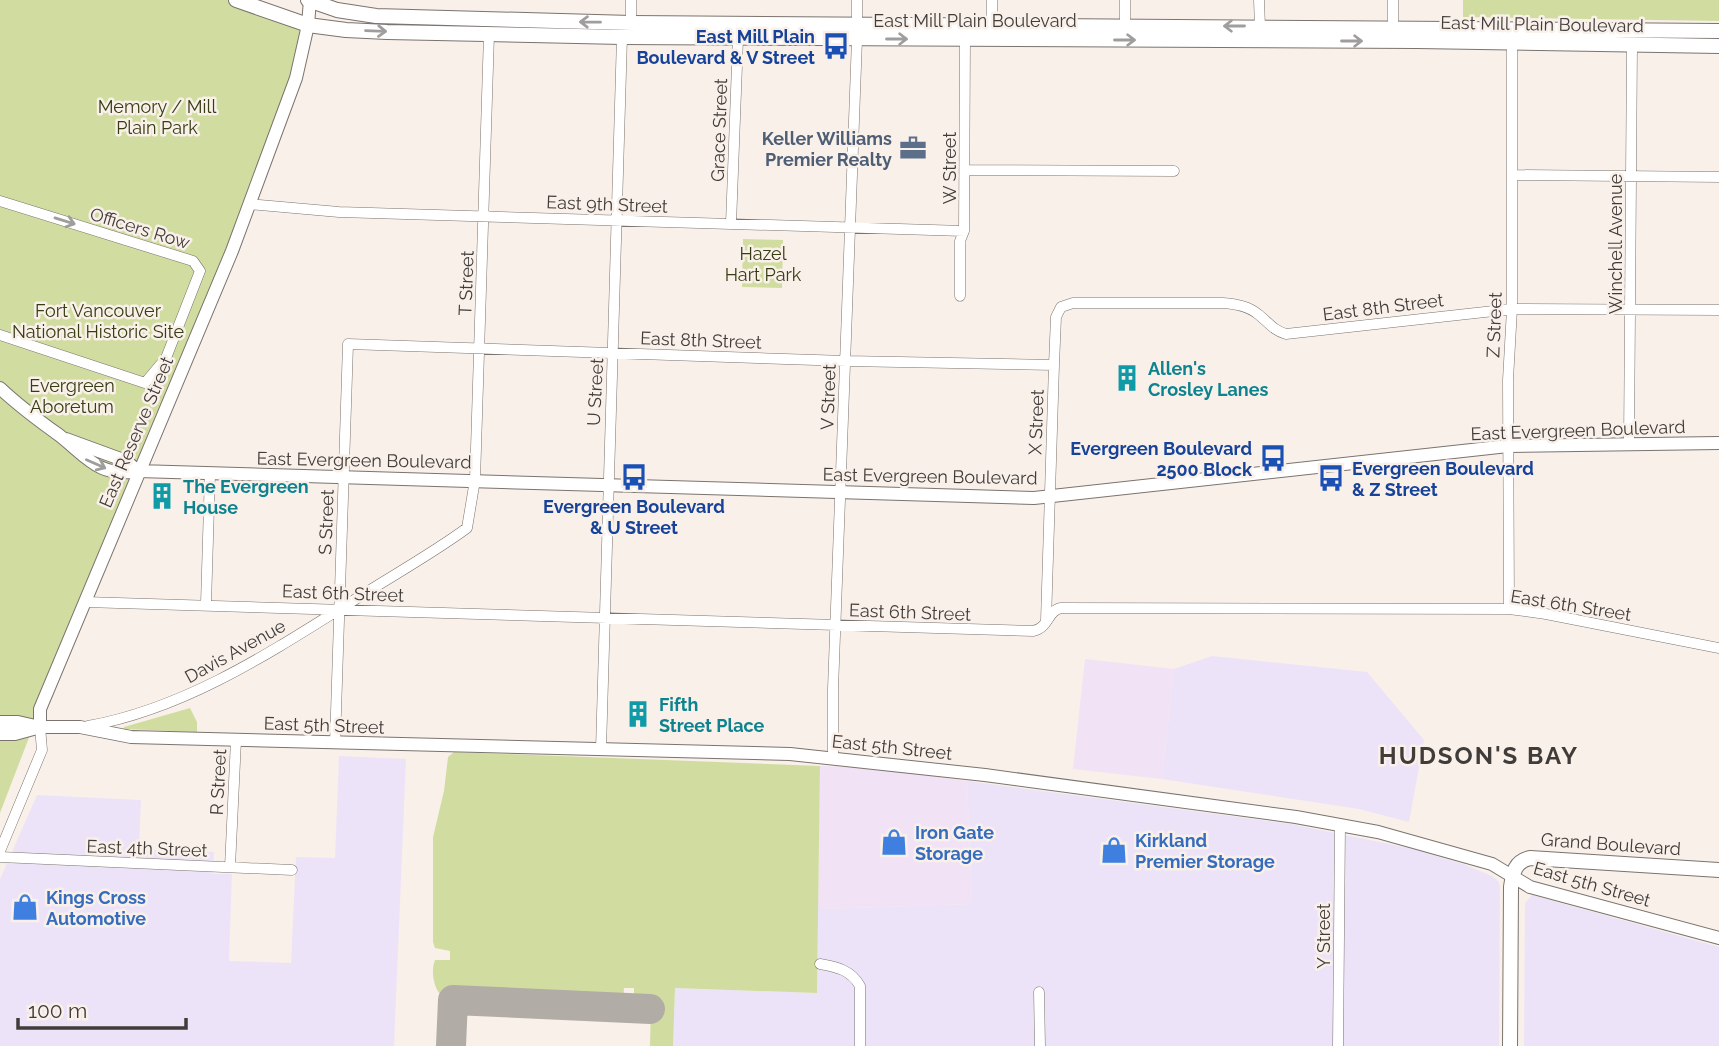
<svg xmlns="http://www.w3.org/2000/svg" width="1719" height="1046" font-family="Raleway,sans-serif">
	<rect width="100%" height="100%" fill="#f9f0ea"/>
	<!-- commercial -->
	<path fill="#f1e2f5" d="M 1085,659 L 1174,669 L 1162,779 L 1073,769 Z
		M 820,766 L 870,767 L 967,781 L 972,904 L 818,909 Z"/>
	<!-- industrial -->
	<path fill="#ece3f9" d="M 1212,656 L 1367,672 L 1424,740 L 1409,822 L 1359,809 L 1162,779 L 1174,669 Z
		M 339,756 L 406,759 L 394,1046 L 0,1046 L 0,879 L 37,795 L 141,800 L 139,850 L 214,852 L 213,874 L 232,874 L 229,961 L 291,963 L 296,857 L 335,858 Z
		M 967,781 L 1291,824 L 1409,848 L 1463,864 L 1492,876 L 1498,881 L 1500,886 L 1499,1046 L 673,1046 L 675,988 L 817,993 L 818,909 L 972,904 Z
		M 1532,895 L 1719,947 L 1719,1046 L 1524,1046 L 1525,903 Z"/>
	<!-- green -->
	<path fill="#d1dda0" d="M 0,0 L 236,0 L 298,27 L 304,43 L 296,78 L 40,709 L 0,813 Z
		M 1463,0 L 1719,0 L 1719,21 L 1463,17 Z
		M 743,239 L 783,240 L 782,288 L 742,287 Z
		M 190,708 L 197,722 L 197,732 L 124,729 L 124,727 Z
		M 454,752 L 820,766 L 817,993 L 675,988 L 673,1046 L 650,1046 L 651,1004 L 634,1002 L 634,988 L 624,988 L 623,1002 L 439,993 C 433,984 431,970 435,960 L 450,960 L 450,951 L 435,948 L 433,942 L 433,837 L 444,791 L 448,757 Z"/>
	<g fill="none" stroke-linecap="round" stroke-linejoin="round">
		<!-- taxiway -->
		<path stroke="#b2aca7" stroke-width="30" d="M 451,1046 L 453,1000 L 650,1009"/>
		<defs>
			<path id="minor" d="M 631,0 L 631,23
				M 857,0 L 857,24
				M 1125,0 L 1125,26
				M 1259,0 L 1260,27
				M 1393,0 L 1393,27
				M 992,25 L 992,0
				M 965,170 L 1174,171
				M 1513,175 L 1719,177
				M 0,201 L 193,261 L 200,271 L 166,358 L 145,383 L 0,335
				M 249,204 L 339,212 L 964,231
				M 731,224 L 738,38
				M 960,296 L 960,241 L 964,231 L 965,39
				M 1629,444 L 1632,45
				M 85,602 L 1033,631 C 1049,628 1047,611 1061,608 L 1509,609 L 1546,614 L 1719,648
				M 206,604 L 210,473
				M 1509,609 L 1508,380 L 1512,309 L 1512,43
				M 1046,621 L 1054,365 L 1056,317 L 1061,307 L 1073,303 L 1223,303 C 1236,304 1249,306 1259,315 C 1269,323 1273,330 1286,334 L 1512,309 L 1719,310
				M 88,726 C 188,708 274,650 359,597 C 395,574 433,553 467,528 L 475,480 L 489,34
				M 335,743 L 348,344 L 846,361 L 1054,365
				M 601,749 L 622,37
				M 833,757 L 833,689 L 857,39
				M 0,851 L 42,750 L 40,727
				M 0,857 L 292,870
				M 230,867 L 236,740
				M 820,964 C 837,967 851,970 860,986 L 860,1046
				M 1039,992 L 1040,1046
				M 1338,1046 L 1340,826"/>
			<path id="tertiary" d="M 0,388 C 19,406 38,420 59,435 C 87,457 99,478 138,471 L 1034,498 L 1508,446 L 1719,443
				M 66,439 L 126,461 L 138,471
				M 0,722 L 18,722 L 40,727 L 80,727 L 131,737 L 790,754 L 985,775 L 1296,817 L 1378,832 L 1492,864 L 1530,887 L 1719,938
				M 40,727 L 40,709 L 232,251 L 296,78 L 308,25 L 310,0
				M 0,734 L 15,734 L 37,728"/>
			<path id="secondary" d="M 236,0 L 308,25 L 346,30 L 387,32 L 622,37 L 1417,41 L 1719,46
				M 308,0 L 337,10 L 376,16 L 631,23 L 1719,31
				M 1510,1046 L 1511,887 C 1513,873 1514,862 1530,858 L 1719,870"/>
		</defs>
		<!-- minor casing -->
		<use href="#minor" stroke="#7b736e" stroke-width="11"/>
		<!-- tertiary casing -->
		<use href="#tertiary" stroke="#7b736e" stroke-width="14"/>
		<!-- secondary casing -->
		<use href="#secondary" stroke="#7b736e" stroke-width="16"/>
		<!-- minor -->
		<use href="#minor" stroke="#fff" stroke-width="10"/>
		<!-- tertiary -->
		<use href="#tertiary" stroke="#fff" stroke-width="12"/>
		<!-- secondary -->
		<use href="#secondary" stroke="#fff" stroke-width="14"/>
	</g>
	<!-- one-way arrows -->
	<defs><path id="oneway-shaft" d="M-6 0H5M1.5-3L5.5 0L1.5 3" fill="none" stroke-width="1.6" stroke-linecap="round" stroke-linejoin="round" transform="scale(1.75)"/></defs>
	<g stroke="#a09e9c">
		<use href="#oneway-shaft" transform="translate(590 22) rotate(-179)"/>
		<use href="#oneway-shaft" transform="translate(1234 26) rotate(-180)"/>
		<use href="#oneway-shaft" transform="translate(376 31) rotate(2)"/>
		<use href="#oneway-shaft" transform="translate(897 39)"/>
		<use href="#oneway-shaft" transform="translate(1125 40)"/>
		<use href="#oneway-shaft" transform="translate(1352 41)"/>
		<use href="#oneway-shaft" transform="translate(65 221) rotate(17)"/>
		<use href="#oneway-shaft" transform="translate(96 464) rotate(24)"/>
	</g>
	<!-- icons -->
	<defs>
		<symbol id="bus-bare" viewBox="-9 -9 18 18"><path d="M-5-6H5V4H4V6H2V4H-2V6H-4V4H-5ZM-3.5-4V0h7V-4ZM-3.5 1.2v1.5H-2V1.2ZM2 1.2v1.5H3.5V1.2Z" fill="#1a4fb4" stroke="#f9f0ea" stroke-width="2.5" paint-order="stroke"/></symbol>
		<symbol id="office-bare" viewBox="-9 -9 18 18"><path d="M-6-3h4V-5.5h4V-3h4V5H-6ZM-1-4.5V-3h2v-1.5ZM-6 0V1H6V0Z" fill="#5c6f8a" stroke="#f9f0ea" stroke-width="2.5" paint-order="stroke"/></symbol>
		<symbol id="building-bare" viewBox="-9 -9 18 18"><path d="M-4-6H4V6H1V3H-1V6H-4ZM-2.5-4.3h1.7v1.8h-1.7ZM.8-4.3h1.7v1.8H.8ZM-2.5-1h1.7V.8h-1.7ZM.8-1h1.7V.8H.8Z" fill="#0f9aa8" stroke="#f9f0ea" stroke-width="2.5" paint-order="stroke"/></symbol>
		<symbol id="shop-bare" viewBox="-9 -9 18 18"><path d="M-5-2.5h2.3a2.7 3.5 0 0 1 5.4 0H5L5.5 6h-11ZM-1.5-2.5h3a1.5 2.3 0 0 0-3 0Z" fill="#3f7fe0" stroke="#f9f0ea" stroke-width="2.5" paint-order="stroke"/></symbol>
	</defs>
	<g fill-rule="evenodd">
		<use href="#bus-bare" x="817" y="27" width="38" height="38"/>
		<use href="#office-bare" x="894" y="129" width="38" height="38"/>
		<use href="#building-bare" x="1108" y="359" width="38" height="38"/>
		<use href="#bus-bare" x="1254" y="439" width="38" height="38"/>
		<use href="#bus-bare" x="615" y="458" width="38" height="38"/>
		<use href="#bus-bare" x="1312" y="459" width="38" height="38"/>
		<use href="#building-bare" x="143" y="477" width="38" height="38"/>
		<use href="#building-bare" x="619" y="695" width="38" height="38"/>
		<use href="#shop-bare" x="875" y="823" width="38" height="38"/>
		<use href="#shop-bare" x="1095" y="831" width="38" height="38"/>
		<use href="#shop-bare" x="6" y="888" width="38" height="38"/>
	</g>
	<g text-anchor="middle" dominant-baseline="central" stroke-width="5" stroke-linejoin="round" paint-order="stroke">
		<!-- street labels -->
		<g font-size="18" fill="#403c3a" stroke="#f9f0ea">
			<text x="975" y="20">East Mill Plain Boulevard</text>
			<text transform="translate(1542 24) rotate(1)">East Mill Plain Boulevard</text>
			<text transform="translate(719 130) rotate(-88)">Grace Street</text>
			<text transform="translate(949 168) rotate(-90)">W Street</text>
			<text transform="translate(607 204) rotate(2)">East 9th Street</text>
			<text transform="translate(140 228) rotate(17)">Officers Row</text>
			<text transform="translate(1615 244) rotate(-90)">Winchell Avenue</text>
			<text transform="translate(466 283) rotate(-88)">T Street</text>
			<text transform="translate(1383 307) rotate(-7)">East 8th Street</text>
			<text transform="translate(1494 325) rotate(-88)">Z Street</text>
			<text transform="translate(701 340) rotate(2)">East 8th Street</text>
			<text transform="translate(595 392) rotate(-87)">U Street</text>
			<text transform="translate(828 397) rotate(-88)">V Street</text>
			<text transform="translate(1036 422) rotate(-88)">X Street</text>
			<text transform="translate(1578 430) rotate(-2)">East Evergreen Boulevard</text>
			<text transform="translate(136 432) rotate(-67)">East Reserve Street</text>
			<text transform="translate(364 460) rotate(1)">East Evergreen Boulevard</text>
			<text transform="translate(930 476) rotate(1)">East Evergreen Boulevard</text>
			<text transform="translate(326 522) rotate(-88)">S Street</text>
			<text transform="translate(343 593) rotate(2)">East 6th Street</text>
			<text transform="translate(1571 605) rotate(9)">East 6th Street</text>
			<text transform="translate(910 612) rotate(2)">East 6th Street</text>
			<text transform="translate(235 651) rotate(-29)">Davis Avenue</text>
			<text transform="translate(324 725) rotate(2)">East 5th Street</text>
			<text transform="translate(892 747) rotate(6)">East 5th Street</text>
			<text transform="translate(218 782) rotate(-87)">R Street</text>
			<text transform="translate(1611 844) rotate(4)">Grand Boulevard</text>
			<text transform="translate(147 848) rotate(2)">East 4th Street</text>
			<text transform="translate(1592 884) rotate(16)">East 5th Street</text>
			<text transform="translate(1323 936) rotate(-90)">Y Street</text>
		</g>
		<!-- transit labels -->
		<g font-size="18" font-weight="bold" fill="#164399" stroke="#f9f0ea" text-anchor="end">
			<text x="815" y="36">East Mill Plain<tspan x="815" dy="21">Boulevard &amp; V Street</tspan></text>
			<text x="1252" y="448">Evergreen Boulevard<tspan x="1252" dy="21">2500 Block</tspan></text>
			<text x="1352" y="468" text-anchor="start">Evergreen Boulevard<tspan x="1352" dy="21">&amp; Z Street</tspan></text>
			<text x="634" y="506" text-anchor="middle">Evergreen Boulevard<tspan x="634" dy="21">&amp; U Street</tspan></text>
		</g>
		<!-- park labels -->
		<g font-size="18" fill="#373d13" stroke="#f9f0ea">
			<text x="157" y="106">Memory / Mill<tspan x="157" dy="21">Plain Park</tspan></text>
			<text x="763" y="253">Hazel<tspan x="763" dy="21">Hart Park</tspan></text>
			<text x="98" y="310">Fort Vancouver<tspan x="98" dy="21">National Historic Site</tspan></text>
			<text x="72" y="385">Evergreen<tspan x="72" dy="21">Aboretum</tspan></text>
		</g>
		<!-- service labels -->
		<g font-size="18" font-weight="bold" fill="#4e5e75" stroke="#f9f0ea" text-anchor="end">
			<text x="892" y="138">Keller Williams<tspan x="892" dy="21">Premier Realty</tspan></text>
		</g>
		<!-- culture labels -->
		<g font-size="18" font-weight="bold" fill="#0d838f" stroke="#f9f0ea" text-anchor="start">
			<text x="1148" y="368">Allen's<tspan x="1148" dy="21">Crosley Lanes</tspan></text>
			<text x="183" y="486">The Evergreen<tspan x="183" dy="21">House</tspan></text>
			<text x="659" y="704">Fifth<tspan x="659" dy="21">Street Place</tspan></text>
		</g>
		<!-- shop labels -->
		<g font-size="18" font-weight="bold" fill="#366cbe" stroke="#f9f0ea" text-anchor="start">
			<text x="915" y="832">Iron Gate<tspan x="915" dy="21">Storage</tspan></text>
			<text x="1135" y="840">Kirkland<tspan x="1135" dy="21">Premier Storage</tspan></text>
			<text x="46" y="897">Kings Cross<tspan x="46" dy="21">Automotive</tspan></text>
		</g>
		<!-- district labels -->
		<g font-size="24" font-weight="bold" letter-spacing="2" fill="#403c3a" stroke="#f9f0ea">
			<text x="1479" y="755">HUDSON'S BAY</text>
		</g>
	</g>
	<!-- scale -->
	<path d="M18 1018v10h168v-10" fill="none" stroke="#403c3a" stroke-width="3.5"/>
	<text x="28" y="1018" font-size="21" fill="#403c3a" stroke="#f9f0ea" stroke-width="5" paint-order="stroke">100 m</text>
</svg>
